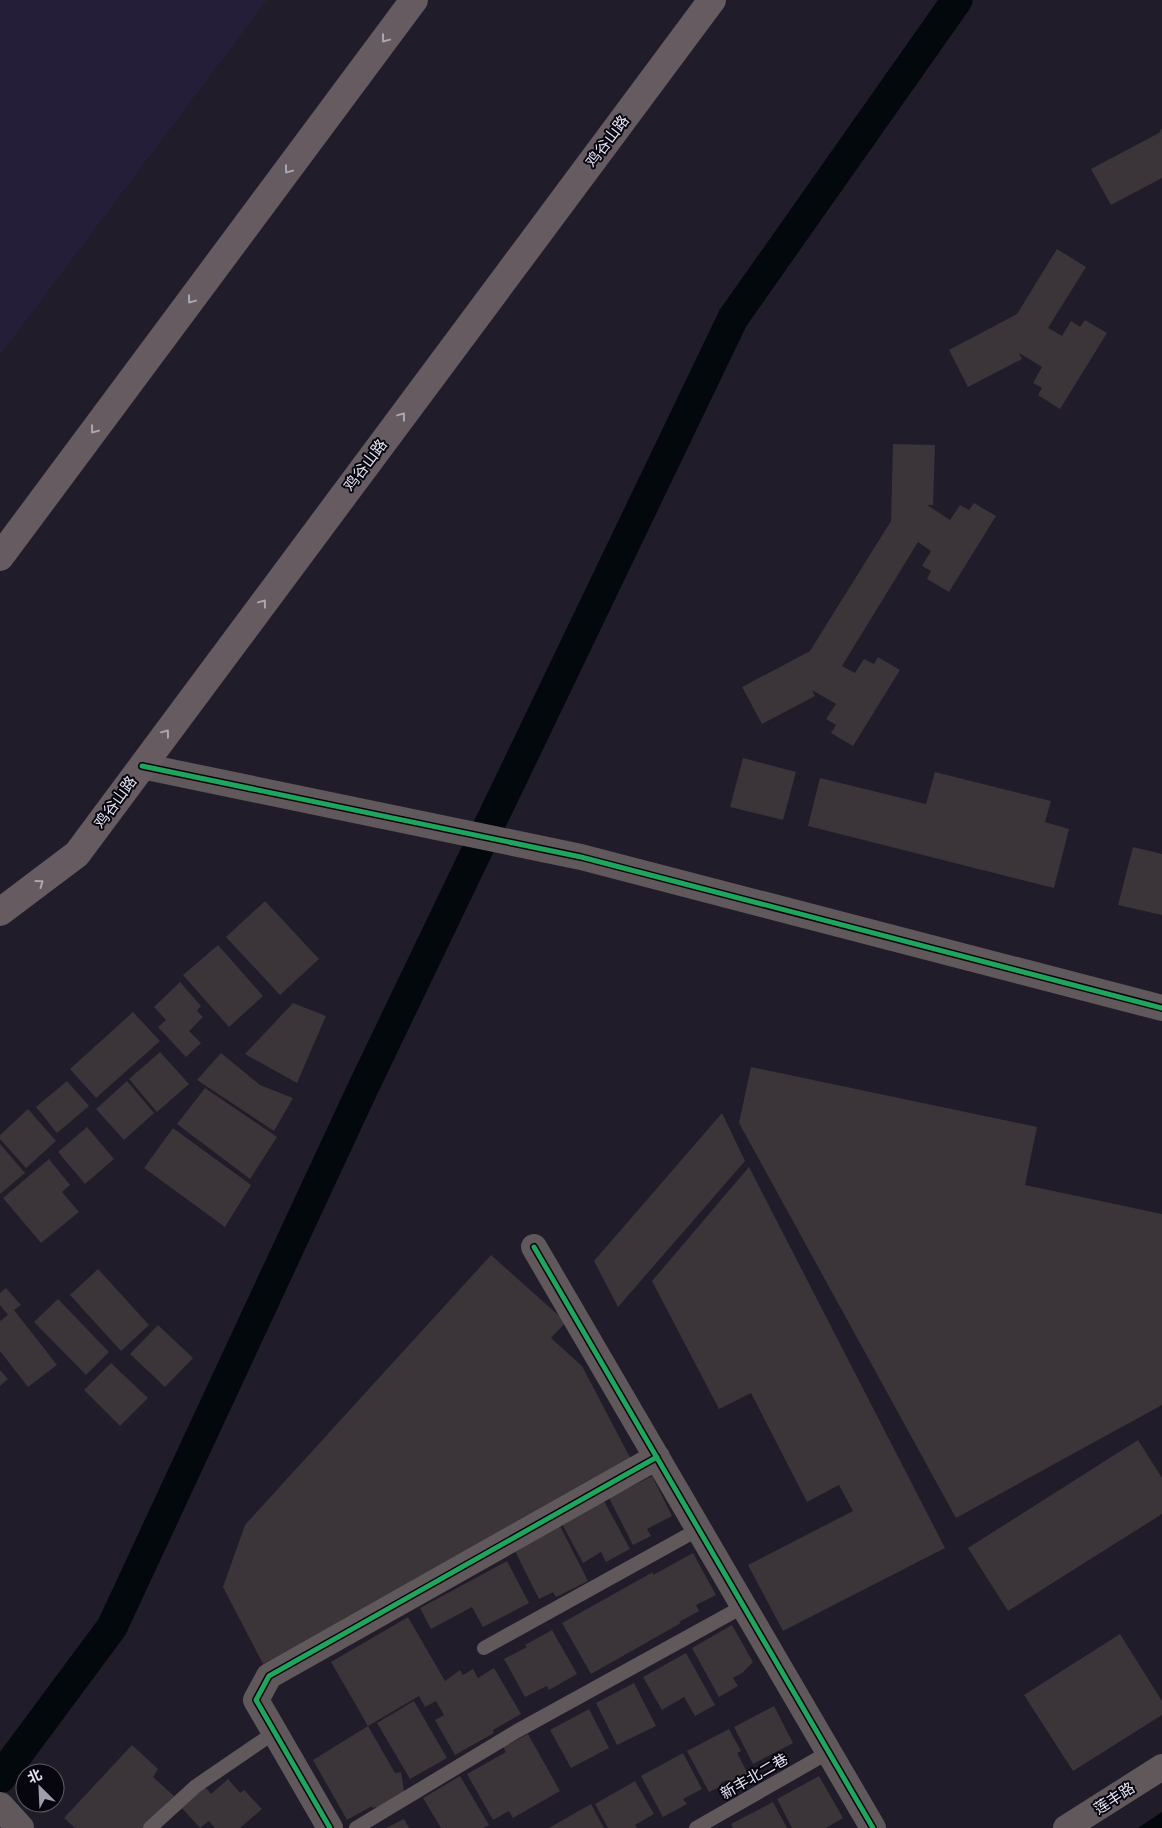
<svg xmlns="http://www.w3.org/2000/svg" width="1162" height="1828" font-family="'Titillium Web','Noto Sans SC',sans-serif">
	<rect width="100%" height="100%" fill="#201c29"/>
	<!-- built -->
	<path fill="#251e39" d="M 0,0 L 267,0 L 0,355 Z"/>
	<!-- water -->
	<path fill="#03080d" d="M 1162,1812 L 1162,1828 L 1138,1828 Z"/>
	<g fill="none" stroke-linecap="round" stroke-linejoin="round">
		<!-- canal -->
		<path stroke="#03080d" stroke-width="31" d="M 0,1778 L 112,1627 L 363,1088 L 733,318 L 957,0"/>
	</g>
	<!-- building -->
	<path fill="#3b3439" d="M 1162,128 L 1162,178 L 1111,205 L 1091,169 L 1159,133 Z
		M 1057,249 L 1086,267 L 1048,328 L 1062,336 L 1071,321 L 1080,327 L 1085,320 L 1107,333 L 1060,409 L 1038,395 L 1042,388 L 1033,383 L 1042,367 L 1019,353 L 1022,359 L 968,387 L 949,350 L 1017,314 Z
		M 893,444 L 935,445 L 933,505 L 927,505 L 950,520 L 960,505 L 969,510 L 974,503 L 996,516 L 949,592 L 927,579 L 931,571 L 922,566 L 931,551 L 918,542 L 842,666 L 855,673 L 864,659 L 874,664 L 878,657 L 900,670 L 853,746 L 831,733 L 836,725 L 826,719 L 836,704 L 812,690 L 815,696 L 762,724 L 742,687 L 810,651 L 891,521 Z
		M 743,758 L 796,772 L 783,820 L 730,807 Z
		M 935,772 L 1051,801 L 1045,822 L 1069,829 L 1054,888 L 808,826 L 820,778 L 926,804 Z
		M 1133,847 L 1162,854 L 1162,915 L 1118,905 Z
		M 265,901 L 319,959 L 280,995 L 226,937 Z
		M 218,945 L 263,996 L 229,1027 L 183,975 Z
		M 180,982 L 201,1006 L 197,1011 L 203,1017 L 189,1031 L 201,1043 L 186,1057 L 158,1027 L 166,1020 L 154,1007 Z
		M 293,1003 L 326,1016 L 297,1083 L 245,1054 Z
		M 133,1012 L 160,1041 L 96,1098 L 70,1069 Z
		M 160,1052 L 189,1084 L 157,1112 L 129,1079 Z
		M 221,1053 L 260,1085 L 293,1098 L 274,1131 L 197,1080 Z
		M 751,1067 L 1037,1127 L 1025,1185 L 1162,1214 L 1162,1405 L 956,1518 L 739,1123 Z
		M 67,1081 L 89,1106 L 57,1133 L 36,1107 Z
		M 127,1081 L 154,1113 L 124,1140 L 96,1109 Z
		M 205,1088 L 277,1137 L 250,1179 L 177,1124 Z
		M 28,1109 L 56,1141 L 26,1168 L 0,1139 L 0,1135 Z
		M 722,1113 L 745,1161 L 618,1307 L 594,1261 Z
		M 87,1127 L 114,1159 L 85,1184 L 58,1152 Z
		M 173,1128 L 251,1185 L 225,1227 L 144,1168 Z
		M 0,1144 L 25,1173 L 0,1194 Z
		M 49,1159 L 70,1185 L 62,1192 L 79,1212 L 41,1243 L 3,1198 Z
		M 749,1167 L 945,1548 L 783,1631 L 748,1565 L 853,1511 L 839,1485 L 807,1502 L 751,1393 L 719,1409 L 652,1281 Z
		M 491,1255 L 566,1322 L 551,1338 L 582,1366 L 635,1467 L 263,1664 L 223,1587 L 245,1525 Z
		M 98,1269 L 149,1325 L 121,1351 L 70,1295 Z
		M 6,1288 L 21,1305 L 14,1310 L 57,1365 L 28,1387 L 0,1351 L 0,1321 L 8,1315 L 0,1305 L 0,1293 Z
		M 58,1299 L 109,1352 L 86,1375 L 34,1322 Z
		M 158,1325 L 193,1358 L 165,1387 L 130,1354 Z
		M 111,1363 L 148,1398 L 120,1426 L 84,1390 Z
		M 0,1370 L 8,1379 L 0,1386 Z
		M 1138,1440 L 1162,1478 L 1162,1514 L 1008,1611 L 968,1548 Z
		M 652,1476 L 672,1516 L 647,1529 L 651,1536 L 633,1545 L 609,1498 Z
		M 604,1501 L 630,1549 L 606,1562 L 601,1552 L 583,1563 L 562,1524 Z
		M 560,1526 L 588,1581 L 556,1597 L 553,1592 L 539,1599 L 514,1549 Z
		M 693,1553 L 716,1595 L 696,1605 L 699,1611 L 679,1622 L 681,1623 L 591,1674 L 562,1623 L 653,1572 L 653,1575 Z
		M 507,1561 L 529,1603 L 483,1627 L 472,1607 L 431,1629 L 420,1608 Z
		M 408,1617 L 445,1681 L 460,1670 L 463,1675 L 473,1669 L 478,1678 L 494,1668 L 521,1714 L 493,1730 L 494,1733 L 455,1755 L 435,1720 L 444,1715 L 436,1701 L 425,1707 L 419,1696 L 368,1726 L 395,1773 L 401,1772 L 406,1802 L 372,1808 L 372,1806 L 347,1820 L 313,1760 L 368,1726 L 331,1662 Z
		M 732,1625 L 753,1662 L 742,1673 L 733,1678 L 738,1686 L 719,1697 L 692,1648 Z
		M 552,1630 L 577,1674 L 549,1690 L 547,1686 L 525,1697 L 504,1659 L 527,1647 L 525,1645 Z
		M 1120,1634 L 1162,1701 L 1162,1715 L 1073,1771 L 1024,1695 Z
		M 686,1653 L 715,1705 L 695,1716 L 684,1697 L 662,1710 L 643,1677 Z
		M 634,1683 L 656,1726 L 617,1745 L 596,1703 Z
		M 414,1701 L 447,1758 L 410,1779 L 377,1723 Z
		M 774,1706 L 793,1743 L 753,1764 L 734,1727 Z
		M 589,1709 L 609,1748 L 571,1768 L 550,1730 Z
		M 729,1729 L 741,1751 L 737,1753 L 748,1774 L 729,1784 L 727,1780 L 721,1783 L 722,1786 L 709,1792 L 687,1751 Z
		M 528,1734 L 560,1791 L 513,1818 L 509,1811 L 493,1820 L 467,1774 L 506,1752 L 503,1747 Z
		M 132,1745 L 158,1769 L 153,1777 L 174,1796 L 144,1828 L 75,1828 L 64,1818 Z
		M 683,1753 L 702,1789 L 683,1799 L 687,1804 L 663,1817 L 641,1776 Z
		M 460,1776 L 489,1825 L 483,1828 L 441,1828 L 423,1798 Z
		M 819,1776 L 843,1818 L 826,1828 L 792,1828 L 777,1799 Z
		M 228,1779 L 240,1793 L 244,1790 L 262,1809 L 240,1828 L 215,1828 L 209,1821 L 200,1828 L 182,1808 L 205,1787 L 211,1794 Z
		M 635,1781 L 654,1814 L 635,1825 L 637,1828 L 608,1828 L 595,1804 Z
		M 773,1802 L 787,1828 L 733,1828 L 731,1824 Z
		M 591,1804 L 604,1828 L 549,1828 Z
		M 404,1819 L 409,1828 L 386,1828 Z"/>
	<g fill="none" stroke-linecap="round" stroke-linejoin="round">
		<!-- service -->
		<path stroke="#61585c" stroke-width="14" d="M 484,1648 L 699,1529
			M 150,1828 L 196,1786 L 275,1732
			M 356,1828 L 517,1731 L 744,1606
			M 696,1828 L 829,1752"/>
		<!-- minor -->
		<path stroke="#61585c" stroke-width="26" d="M 142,766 L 581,857 L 1162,1008
			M 534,1247 L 873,1828
			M 330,1828 L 256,1700 L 269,1676 L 657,1457
			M 1066,1828 L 1162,1767"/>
		<!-- tertiary -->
		<path stroke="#61585c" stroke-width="28" d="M 0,1806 L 20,1828"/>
		<!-- secondary -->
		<path stroke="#655b60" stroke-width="28" d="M 0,557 L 414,0
			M 0,912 L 77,854 L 712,0"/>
		<defs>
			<path id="cycleway" d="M 142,766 L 581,857 L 1162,1008
				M 534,1247 L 873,1828
				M 330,1828 L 256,1700 L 269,1676 L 657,1457"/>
		</defs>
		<!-- cycleway casing -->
		<use href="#cycleway" stroke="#07050e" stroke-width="8"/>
		<!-- cycleway -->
		<use href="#cycleway" stroke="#20a55d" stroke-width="5"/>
	</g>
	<!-- one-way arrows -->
	<defs><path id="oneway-chevron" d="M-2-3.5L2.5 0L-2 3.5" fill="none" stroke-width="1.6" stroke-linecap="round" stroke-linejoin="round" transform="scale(1.25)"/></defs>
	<g stroke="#aca6b1">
		<use href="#oneway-chevron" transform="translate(385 39) rotate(127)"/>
		<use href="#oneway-chevron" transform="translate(288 170) rotate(127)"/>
		<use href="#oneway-chevron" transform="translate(191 300) rotate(127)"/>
		<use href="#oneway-chevron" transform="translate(402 416) rotate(-53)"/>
		<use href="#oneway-chevron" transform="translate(94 430) rotate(127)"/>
		<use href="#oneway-chevron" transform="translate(263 603) rotate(-53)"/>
		<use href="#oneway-chevron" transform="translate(166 733) rotate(-53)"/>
		<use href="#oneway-chevron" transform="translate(40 883) rotate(-36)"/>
	</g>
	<g text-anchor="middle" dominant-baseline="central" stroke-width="4" stroke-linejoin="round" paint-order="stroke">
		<!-- street labels -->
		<g font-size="15" fill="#e6e3f3" stroke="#07050e">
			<text transform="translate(607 141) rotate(-53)">鸡谷山路</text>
			<text transform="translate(365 465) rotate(-53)">鸡谷山路</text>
			<text transform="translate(115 802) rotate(-54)">鸡谷山路</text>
			<text transform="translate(754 1776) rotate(-30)">新丰北二巷</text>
			<text transform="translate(1114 1798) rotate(-33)">莲丰路</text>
		</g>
	</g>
	<!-- north arrow -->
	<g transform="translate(40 1788) rotate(336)"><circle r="24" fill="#07050e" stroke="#605e6a"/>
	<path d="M0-4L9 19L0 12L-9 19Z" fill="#a19dac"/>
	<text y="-8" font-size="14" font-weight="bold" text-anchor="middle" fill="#e6e3f3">北</text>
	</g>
</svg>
